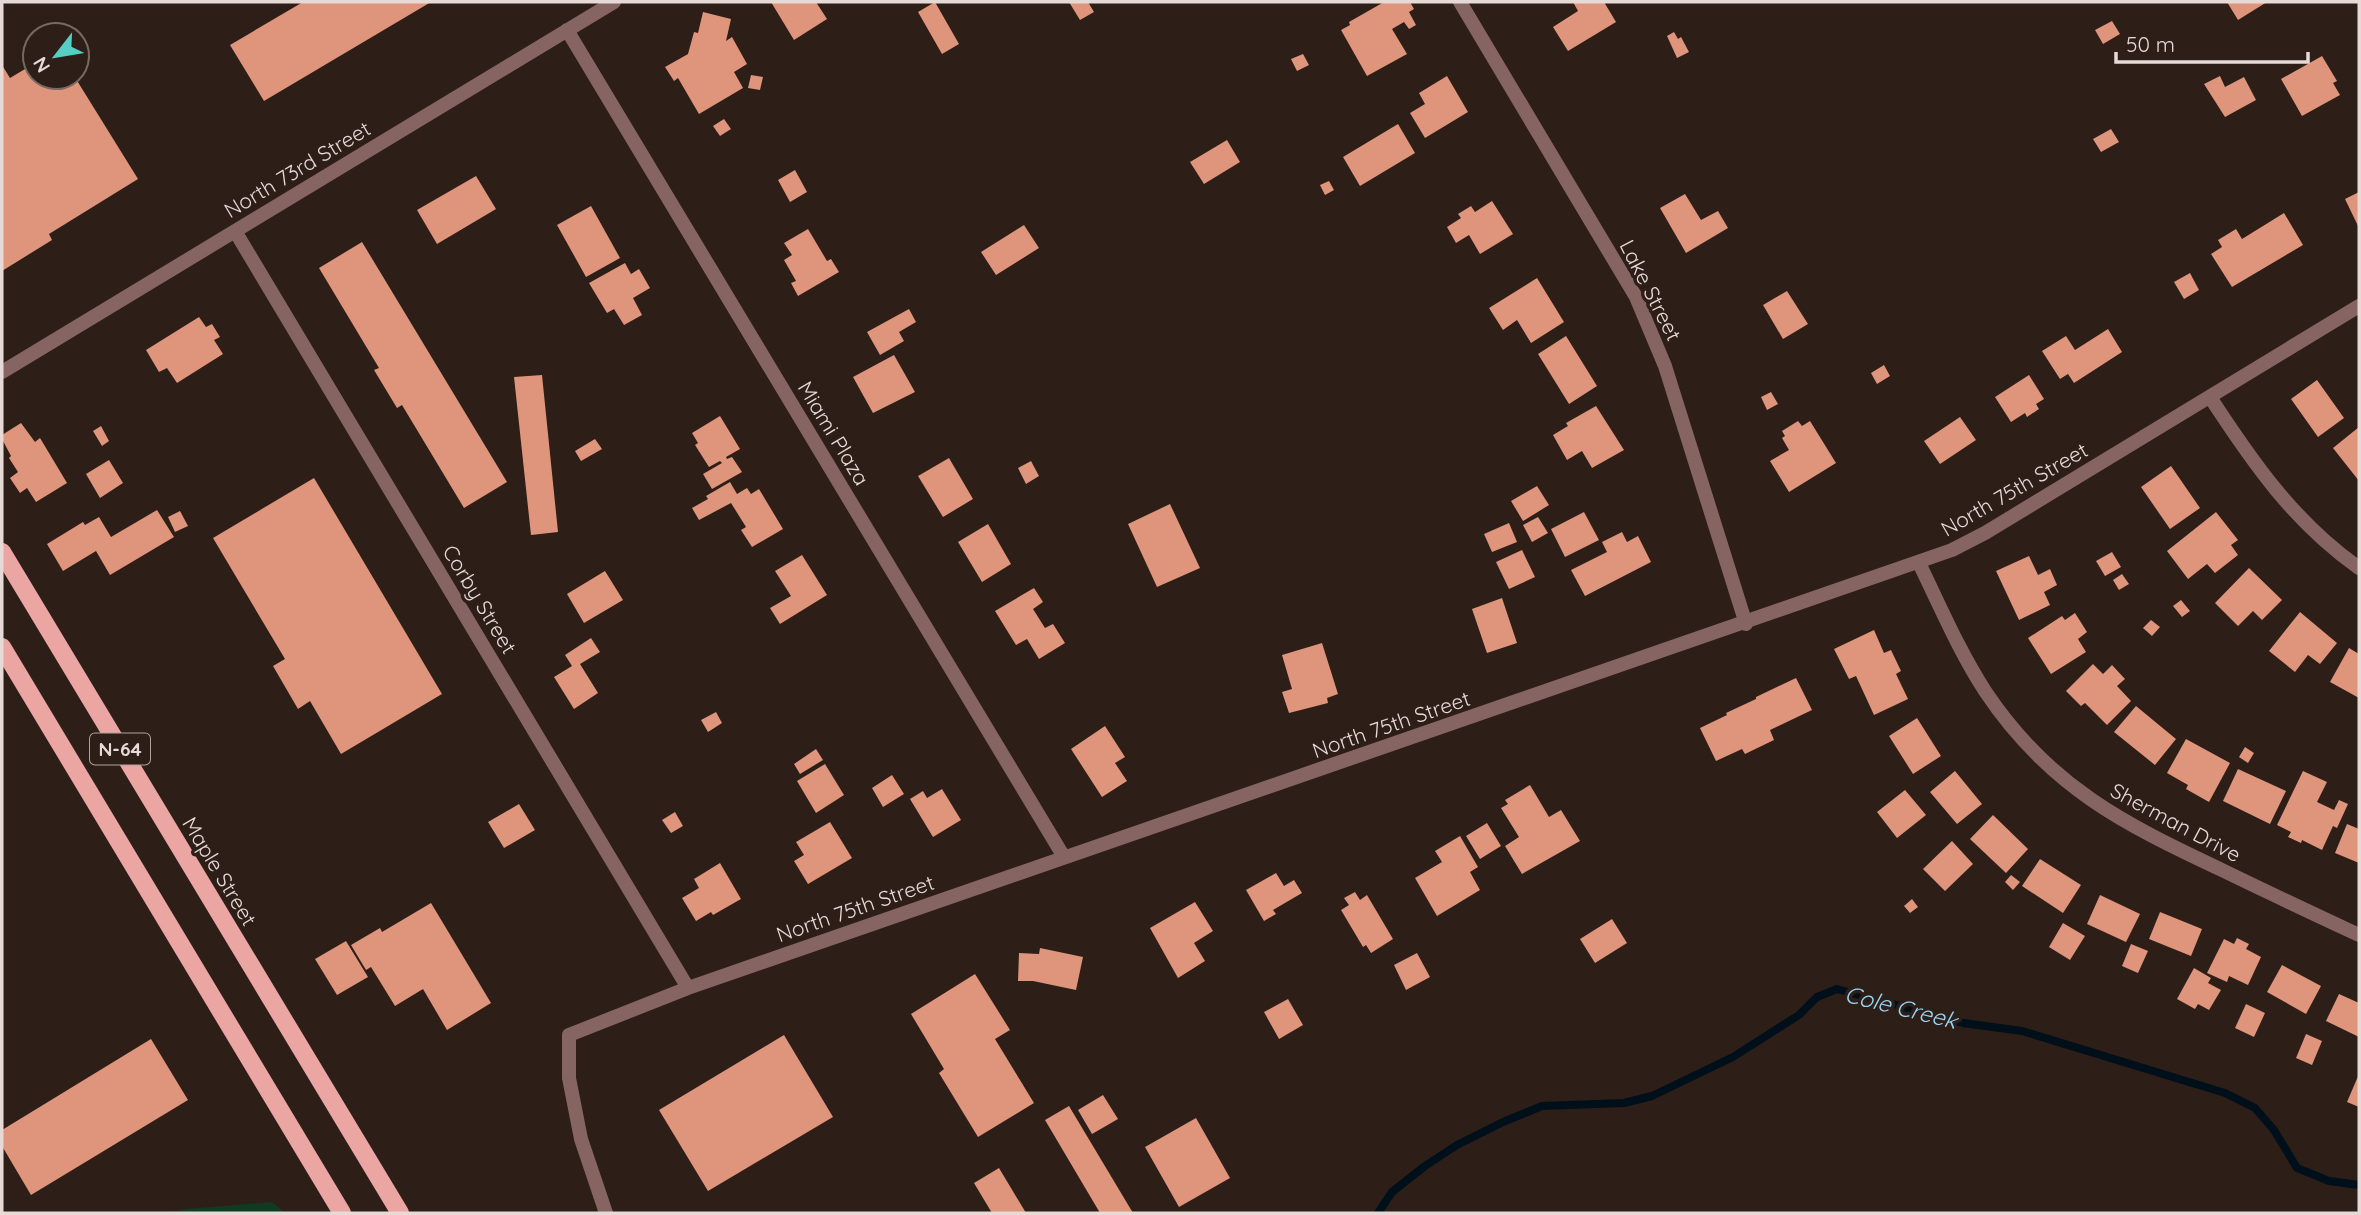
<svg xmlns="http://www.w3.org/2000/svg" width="2361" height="1215" font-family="Quicksand,sans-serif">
	<rect width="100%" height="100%" fill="#2e1e18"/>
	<!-- green -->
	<path fill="#103b22" d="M 272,1202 L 285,1213 L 167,1213 L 187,1209 Z"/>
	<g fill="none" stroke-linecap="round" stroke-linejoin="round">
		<!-- stream -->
		<path stroke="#00101b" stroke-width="8" d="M 1378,1213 L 1392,1192 L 1425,1166 L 1457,1145 L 1503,1122 L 1542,1106 L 1624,1103 L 1652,1096 L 1733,1057 L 1799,1015 L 1817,997 L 1837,989 L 1963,1023 L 2022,1031 L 2225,1093 L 2255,1108 L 2274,1130 L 2297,1168 L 2329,1181 L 2359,1185"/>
	</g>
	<!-- building -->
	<path fill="#df947c" d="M 303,2 L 431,2 L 264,101 L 230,45 Z
		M 771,2 L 816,2 L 827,19 L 794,40 Z
		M 935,2 L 959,44 L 942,54 L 918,12 Z
		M 1069,2 L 1088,2 L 1094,12 L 1080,20 Z
		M 1384,2 L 1410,2 L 1414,9 L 1409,12 L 1416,25 L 1409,29 L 1404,22 L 1392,29 L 1407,54 L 1367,76 L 1341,30 L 1350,25 L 1349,22 Z
		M 1573,2 L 1604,2 L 1616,22 L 1568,51 L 1553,27 L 1578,11 Z
		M 2227,2 L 2267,2 L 2238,20 Z
		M 703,12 L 731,19 L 726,41 L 732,37 L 747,64 L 734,72 L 743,88 L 699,114 L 678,78 L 674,81 L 665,67 L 688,54 L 694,32 L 698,33 Z
		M 2112,21 L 2120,34 L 2103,44 L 2095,30 Z
		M 1674,32 L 1678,39 L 1681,37 L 1689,52 L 1677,58 L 1667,36 Z
		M 1303,54 L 1309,65 L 1297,71 L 1291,59 Z
		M 2322,56 L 2337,81 L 2333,83 L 2340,95 L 2302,116 L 2281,79 Z
		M 35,63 L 35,77 L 51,77 L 58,90 L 76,79 L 138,179 L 49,234 L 52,240 L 2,271 L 2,65 L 10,78 Z
		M 751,75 L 763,77 L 760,90 L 748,88 Z
		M 1447,76 L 1468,112 L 1425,138 L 1410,113 L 1425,104 L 1419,93 Z
		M 2220,76 L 2225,87 L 2244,77 L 2256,100 L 2225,117 L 2204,84 Z
		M 724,119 L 731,129 L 720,136 L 713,126 Z
		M 1398,124 L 1415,153 L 1360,186 L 1343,157 Z
		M 2111,129 L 2119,142 L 2101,152 L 2093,139 Z
		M 1227,140 L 1240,162 L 1204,184 L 1190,162 Z
		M 795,170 L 807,192 L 790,202 L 778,180 Z
		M 476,176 L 496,209 L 437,244 L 417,210 Z
		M 1329,181 L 1334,190 L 1325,195 L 1320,185 Z
		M 2359,192 L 2359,228 L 2345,199 Z
		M 1685,194 L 1701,220 L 1718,211 L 1728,228 L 1686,253 L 1660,208 Z
		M 1492,201 L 1513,234 L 1480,254 L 1469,235 L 1456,243 L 1447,227 L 1461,218 L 1458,214 L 1471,206 L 1475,212 Z
		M 591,206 L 620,258 L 586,277 L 557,225 Z
		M 2284,213 L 2303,245 L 2232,287 L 2211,254 L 2222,247 L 2218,240 L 2236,229 L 2242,239 Z
		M 1024,225 L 1039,248 L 996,275 L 981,252 Z
		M 808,229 L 827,261 L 831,259 L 839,272 L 798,296 L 791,283 L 796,281 L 784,260 L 792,255 L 784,243 Z
		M 362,242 L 507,482 L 464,508 L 402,405 L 397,408 L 374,370 L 379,368 L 319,268 Z
		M 625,263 L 631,274 L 639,269 L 650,288 L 633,298 L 642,315 L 624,325 L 614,309 L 607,313 L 589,283 Z
		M 2190,273 L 2199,290 L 2184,299 L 2174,282 Z
		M 1537,278 L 1564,322 L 1531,343 L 1517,320 L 1503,330 L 1489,308 Z
		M 1787,291 L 1808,324 L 1783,339 L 1763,305 Z
		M 909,309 L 916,322 L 899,332 L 904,341 L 880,355 L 867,332 Z
		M 199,317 L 206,327 L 212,324 L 220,337 L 214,340 L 223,354 L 177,383 L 167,368 L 159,372 L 146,350 Z
		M 2108,329 L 2122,352 L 2074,383 L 2068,374 L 2060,379 L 2042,351 L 2066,336 L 2075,350 Z
		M 1566,336 L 1597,386 L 1569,404 L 1538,354 Z
		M 894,355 L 915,392 L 873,413 L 853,377 Z
		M 1884,365 L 1890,376 L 1877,384 L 1871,373 Z
		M 542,375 L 558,532 L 531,535 L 514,377 Z
		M 2029,375 L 2044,399 L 2036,404 L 2039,409 L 2027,417 L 2025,413 L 2011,422 L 1995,397 Z
		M 2317,380 L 2344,418 L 2318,437 L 2291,399 Z
		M 1771,392 L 1778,404 L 1767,410 L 1761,397 Z
		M 1596,406 L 1624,450 L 1592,468 L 1582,451 L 1567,460 L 1553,435 L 1568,426 L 1566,423 Z
		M 720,416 L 740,449 L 726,457 L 727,459 L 732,457 L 742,472 L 712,489 L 703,474 L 722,463 L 720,461 L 709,467 L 695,445 L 698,443 L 692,433 Z
		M 1960,417 L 1976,440 L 1940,464 L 1924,441 Z
		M 1798,421 L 1802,426 L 1810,421 L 1836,463 L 1789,492 L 1770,461 L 1789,450 L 1782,438 L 1785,436 L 1782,431 Z
		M 21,423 L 35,442 L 40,438 L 67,483 L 36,502 L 27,488 L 20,493 L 10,478 L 18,472 L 9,458 L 11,456 L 2,439 L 2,435 Z
		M 101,426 L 109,441 L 102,446 L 93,431 Z
		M 2359,427 L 2359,481 L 2333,448 Z
		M 595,439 L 602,449 L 581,461 L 575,451 Z
		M 949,458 L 973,499 L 943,517 L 918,476 Z
		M 109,460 L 123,483 L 100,498 L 86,474 Z
		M 1031,461 L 1039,476 L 1026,484 L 1018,468 Z
		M 2171,466 L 2200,508 L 2170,529 L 2141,487 Z
		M 314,478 L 442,694 L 341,754 L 310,701 L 298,709 L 273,666 L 285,659 L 213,538 Z
		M 730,482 L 737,494 L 747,488 L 751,494 L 759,489 L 783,529 L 752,547 L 741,530 L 746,527 L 731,503 L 699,520 L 692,508 L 708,499 L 706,496 Z
		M 1537,486 L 1549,505 L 1523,521 L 1511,501 Z
		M 1170,504 L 1200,568 L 1157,587 L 1128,524 Z
		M 157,510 L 174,537 L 110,575 L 96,551 L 63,571 L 47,544 L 83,522 L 85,525 L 99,517 L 111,537 Z
		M 180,511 L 188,526 L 175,532 L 168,517 Z
		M 1584,512 L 1599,540 L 1565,557 L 1551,529 Z
		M 2216,512 L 2238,540 L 2231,545 L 2238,555 L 2215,573 L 2207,564 L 2188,579 L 2167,551 Z
		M 1538,517 L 1548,533 L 1532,542 L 1523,525 Z
		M 1509,523 L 1517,542 L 1492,552 L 1484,534 Z
		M 988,524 L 1011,564 L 982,582 L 958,542 Z
		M 1622,532 L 1627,542 L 1638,536 L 1651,562 L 1585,596 L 1571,570 L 1607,552 L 1602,542 Z
		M 1522,550 L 1535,577 L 1509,589 L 1496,562 Z
		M 2112,552 L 2121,567 L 2105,576 L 2096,561 Z
		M 802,555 L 827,595 L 780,624 L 770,608 L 791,596 L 775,571 Z
		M 2029,556 L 2038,575 L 2050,569 L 2057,585 L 2044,592 L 2050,605 L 2019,620 L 1996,571 Z
		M 2249,568 L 2282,600 L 2262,620 L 2253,611 L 2238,626 L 2215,603 Z
		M 605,571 L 623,600 L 584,623 L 567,594 Z
		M 2122,574 L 2129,584 L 2119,590 L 2113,580 Z
		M 1034,588 L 1043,602 L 1033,609 L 1045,628 L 1053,624 L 1065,643 L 1039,659 L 1027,639 L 1016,645 L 995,611 Z
		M 1502,598 L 1517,643 L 1487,653 L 1472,609 Z
		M 2181,600 L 2190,611 L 2182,617 L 2173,606 Z
		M 2300,612 L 2337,643 L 2320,664 L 2308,655 L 2295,672 L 2269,651 Z
		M 2075,613 L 2087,632 L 2078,639 L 2086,652 L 2051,674 L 2028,638 L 2062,616 L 2065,620 Z
		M 2151,620 L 2160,627 L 2152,636 L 2143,628 Z
		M 1874,630 L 1884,653 L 1891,650 L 1901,671 L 1896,674 L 1908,699 L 1874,715 L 1856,676 L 1849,679 L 1834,649 Z
		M 591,638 L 600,652 L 580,664 L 598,693 L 574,709 L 554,677 L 572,666 L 565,655 Z
		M 1322,643 L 1338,694 L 1327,698 L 1328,703 L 1289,713 L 1282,692 L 1292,689 L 1282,655 Z
		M 2349,648 L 2359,654 L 2359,698 L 2330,682 Z
		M 2093,664 L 2103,674 L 2112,665 L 2125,679 L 2117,686 L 2131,701 L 2107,725 L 2085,703 L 2081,706 L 2066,691 Z
		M 1796,678 L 1812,710 L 1770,730 L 1774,740 L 1745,754 L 1742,749 L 1716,761 L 1700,728 L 1727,715 L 1726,713 L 1756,699 L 1756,697 Z
		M 2136,706 L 2176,739 L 2155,765 L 2114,732 Z
		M 716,712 L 722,723 L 708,732 L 701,720 Z
		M 1917,718 L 1941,756 L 1913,774 L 1889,736 Z
		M 1105,726 L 1125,757 L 1115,763 L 1127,781 L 1102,797 L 1071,749 Z
		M 2186,739 L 2230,763 L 2209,802 L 2186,789 L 2188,785 L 2167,773 Z
		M 2245,747 L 2254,753 L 2248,763 L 2239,757 Z
		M 816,749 L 823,760 L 800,774 L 794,764 Z
		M 825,764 L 844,795 L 816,813 L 797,781 Z
		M 2238,769 L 2286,791 L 2270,824 L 2223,801 Z
		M 1955,771 L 1982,804 L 1957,824 L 1930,792 Z
		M 2303,771 L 2327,782 L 2317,802 L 2334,810 L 2339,800 L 2348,804 L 2337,828 L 2333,826 L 2322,850 L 2302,840 L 2301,843 L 2288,837 L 2291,832 L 2277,825 Z
		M 892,775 L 904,794 L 883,807 L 872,788 Z
		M 1530,785 L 1549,817 L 1561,810 L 1580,841 L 1522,874 L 1505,846 L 1519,837 L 1501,808 L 1508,804 L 1505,800 Z
		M 942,789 L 961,820 L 933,837 L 910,799 L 923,791 L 927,798 Z
		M 1905,790 L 1926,815 L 1897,838 L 1877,812 Z
		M 519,804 L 535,830 L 504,848 L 488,822 Z
		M 675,812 L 683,826 L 671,833 L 662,820 Z
		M 1993,815 L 2028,849 L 2006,873 L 1970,839 Z
		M 830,822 L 852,858 L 808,884 L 794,861 L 804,855 L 796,842 Z
		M 1487,823 L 1501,846 L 1480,859 L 1466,836 Z
		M 2347,824 L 2359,829 L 2359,863 L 2335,853 Z
		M 1460,836 L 1478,867 L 1470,872 L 1480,890 L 1437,916 L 1415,878 L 1442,862 L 1435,851 Z
		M 1952,841 L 1973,864 L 1945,891 L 1923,869 Z
		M 2040,859 L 2081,885 L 2063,913 L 2022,886 Z
		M 720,863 L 741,899 L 713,915 L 711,912 L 696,921 L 682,898 L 699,888 L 694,879 Z
		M 1276,873 L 1284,886 L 1294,880 L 1302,893 L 1273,910 L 1276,914 L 1264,921 L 1246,890 Z
		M 2011,875 L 2020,882 L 2013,890 L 2005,882 Z
		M 1355,892 L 1360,900 L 1367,895 L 1393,939 L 1371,953 L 1366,945 L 1363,947 L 1341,910 L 1349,905 L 1344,898 Z
		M 2100,895 L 2140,914 L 2126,942 L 2087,924 Z
		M 1912,899 L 1918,907 L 1910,913 L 1904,906 Z
		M 1195,902 L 1213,931 L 1194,943 L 1205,961 L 1178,978 L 1150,928 Z
		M 431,903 L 491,1003 L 447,1030 L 423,989 L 395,1006 L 371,967 L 366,970 L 351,945 L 380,928 L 382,932 Z
		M 2160,912 L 2202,929 L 2191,956 L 2149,939 Z
		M 1612,919 L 1627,943 L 1595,963 L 1580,939 Z
		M 2063,923 L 2085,936 L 2070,960 L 2049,947 Z
		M 2237,938 L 2249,944 L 2246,949 L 2261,957 L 2248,985 L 2229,976 L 2227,982 L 2207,973 L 2224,939 L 2234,944 Z
		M 346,941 L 368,977 L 337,995 L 315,959 Z
		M 2131,944 L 2148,951 L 2138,973 L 2122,966 Z
		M 1040,948 L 1083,957 L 1076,990 L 1033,981 L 1018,981 L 1019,953 L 1039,954 Z
		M 1417,953 L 1430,977 L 1406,990 L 1394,965 Z
		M 2282,965 L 2321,986 L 2306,1014 L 2267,992 Z
		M 2194,968 L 2211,978 L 2208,983 L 2221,990 L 2209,1010 L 2198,1004 L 2195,1009 L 2177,999 Z
		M 975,974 L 1010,1030 L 995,1039 L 1034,1103 L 978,1137 L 939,1073 L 944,1069 L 911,1014 Z
		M 2339,994 L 2359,1003 L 2359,1037 L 2326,1021 Z
		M 1288,999 L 1303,1025 L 1279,1039 L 1264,1012 Z
		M 2246,1004 L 2265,1013 L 2254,1037 L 2235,1028 Z
		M 2306,1034 L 2322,1041 L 2312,1065 L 2296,1058 Z
		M 784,1035 L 833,1117 L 708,1191 L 659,1110 Z
		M 151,1039 L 188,1100 L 31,1195 L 2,1146 L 2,1130 Z
		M 2359,1074 L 2359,1107 L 2347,1102 Z
		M 1103,1095 L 1118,1119 L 1092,1134 L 1078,1110 Z
		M 1069,1106 L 1133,1213 L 1100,1213 L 1045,1120 Z
		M 1196,1118 L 1230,1178 L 1179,1207 L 1145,1147 Z
		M 999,1168 L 1026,1213 L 992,1213 L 974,1183 Z"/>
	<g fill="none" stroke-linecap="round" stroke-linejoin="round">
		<!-- minor -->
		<path stroke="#866462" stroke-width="14" d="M 1460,2 L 1636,297 L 1665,366 L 1746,624
			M 567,30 L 1064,857
			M 235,231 L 688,988
			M 2,372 L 614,2
			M 2210,397 C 2253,463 2294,522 2359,568
			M 1919,563 C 1940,606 1959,651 1985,691 C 2049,787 2124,824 2224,871 C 2269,893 2314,914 2359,935
			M 606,1213 L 581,1139 L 569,1078 L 569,1035 L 688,988 L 1952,550 L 1985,533 L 2359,306"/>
		<!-- primary -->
		<path stroke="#eba6a3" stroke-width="18" d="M 2,552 L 400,1213
			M 2,647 L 342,1213"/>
	</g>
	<g text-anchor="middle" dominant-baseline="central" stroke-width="7" stroke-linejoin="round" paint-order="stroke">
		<!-- shield labels -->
		<rect fill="#2e1e18" stroke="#aea29d" stroke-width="2" x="90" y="733.5" width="60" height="31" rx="5"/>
		<g font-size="19" font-weight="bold" fill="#e5dad6">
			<text x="120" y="749">N-64</text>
		</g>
		<!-- street labels -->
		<g font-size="21" fill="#e5dad6" stroke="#2e1e18">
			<text transform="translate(297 169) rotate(-31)">North 73rd Street</text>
			<text transform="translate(1651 290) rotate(63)">Lake Street</text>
			<text transform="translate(834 433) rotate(59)">Miami Plaza</text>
			<text transform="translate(2014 489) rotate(-30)">North 75th Street</text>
			<text transform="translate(480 599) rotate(59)">Corby Street</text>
			<text transform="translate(1391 724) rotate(-19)">North 75th Street</text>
			<text transform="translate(2176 822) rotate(28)">Sherman Drive</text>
			<text transform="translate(220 871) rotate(59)">Maple Street</text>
			<text transform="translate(855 908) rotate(-19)">North 75th Street</text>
		</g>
		<!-- water labels -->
		<g font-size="23" font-style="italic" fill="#97d6f4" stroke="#2e1e18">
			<text transform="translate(1901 1007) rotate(14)">Cole Creek</text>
		</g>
	</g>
	<!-- border -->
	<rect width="2361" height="1215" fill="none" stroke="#e5dad6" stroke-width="7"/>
	<!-- north arrow -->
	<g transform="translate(56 56) rotate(239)"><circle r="33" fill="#2e1e18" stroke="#776964" stroke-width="2"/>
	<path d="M0-5L12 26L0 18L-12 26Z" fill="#55cec4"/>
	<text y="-10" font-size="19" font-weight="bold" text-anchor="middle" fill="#e5dad6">N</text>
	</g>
	<!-- scale -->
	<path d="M2116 52v10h192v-10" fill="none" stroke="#e5dad6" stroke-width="3.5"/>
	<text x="2126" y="52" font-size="21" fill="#e5dad6" stroke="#2e1e18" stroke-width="5" paint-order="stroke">50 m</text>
</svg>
